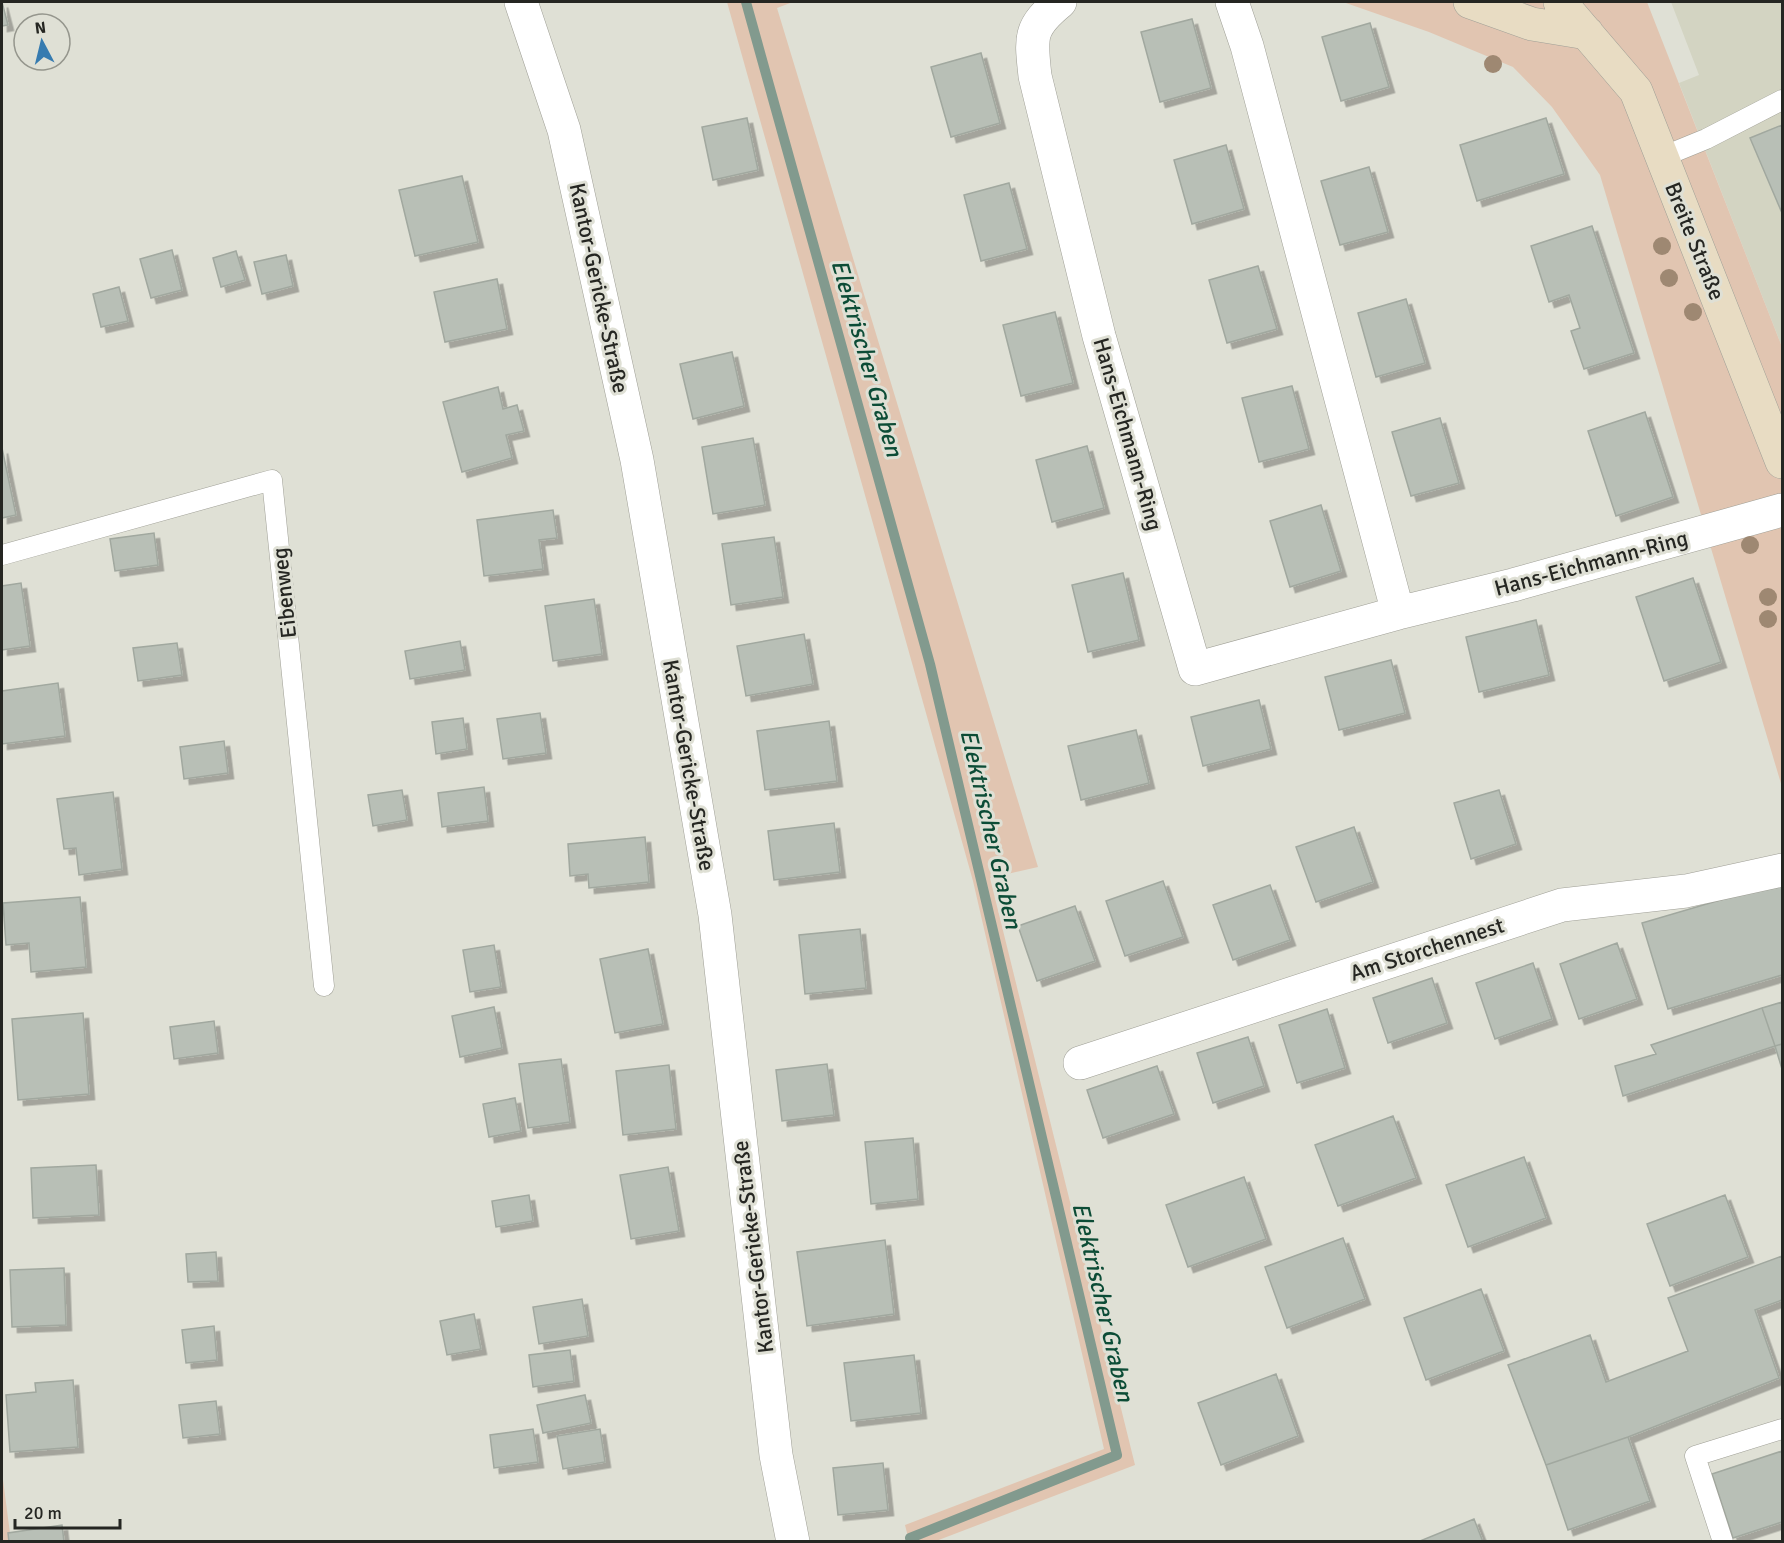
<svg xmlns="http://www.w3.org/2000/svg" width="1784" height="1543" font-family="Signika,sans-serif">
	<defs>
		<filter id="shadow"><feDropShadow dx="5.5" dy="5.5" stdDeviation="0" flood-color="#0004"/></filter>
	</defs>
	<rect width="100%" height="100%" fill="#dfe0d5"/>
	<!-- built -->
	<path fill="#d3d4c2" d="M 1671,2 L 1782,2 L 1782,347 L 1679,83 L 1699,75 Z"/>
	<!-- green -->
	<path fill="#e1c5b1" d="M 727,2 L 793,2 L 777,8 L 1038,867 L 990,878 L 1135,1465 L 936,1541 L 909,1541 L 905,1525 L 1104,1449 L 973,881 Z
		M 1343,2 L 1647,2 L 1782,347 L 1782,787 L 1600,175 L 1552,107 L 1513,67 L 1429,32 Z
		M 2,1472 L 11,1541 L 2,1541 Z"/>
	<g fill="none" stroke-linecap="round" stroke-linejoin="round">
		<!-- stream -->
		<path stroke="#829a8e" stroke-width="10" d="M 746,2 L 930,664 L 1117,1455 L 910,1538"/>
	</g>
	<!-- building -->
	<path fill="#b8bfb6" stroke="#a1a89f" stroke-width="1.5" filter="url(#shadow)" d="M 2,2 L 8,25 L 2,26 Z
		M 1192,19 L 1211,88 L 1160,102 L 1141,32 Z
		M 1370,23 L 1389,87 L 1341,101 L 1322,37 Z
		M 981,53 L 1000,123 L 951,137 L 931,67 Z
		M 747,118 L 758,170 L 713,180 L 702,127 Z
		M 1546,118 L 1564,174 L 1477,201 L 1460,145 Z
		M 1782,125 L 1782,213 L 1750,138 Z
		M 1226,145 L 1244,209 L 1192,224 L 1174,160 Z
		M 1369,167 L 1388,232 L 1340,245 L 1321,181 Z
		M 462,176 L 478,242 L 415,256 L 399,190 Z
		M 1009,183 L 1027,249 L 981,261 L 964,195 Z
		M 1592,226 L 1634,353 L 1584,369 L 1571,331 L 1580,328 L 1569,295 L 1549,302 L 1531,246 Z
		M 172,250 L 182,290 L 151,298 L 140,259 Z
		M 236,251 L 245,280 L 221,287 L 213,258 Z
		M 286,255 L 293,286 L 262,294 L 254,262 Z
		M 1258,266 L 1277,329 L 1227,343 L 1209,280 Z
		M 497,279 L 507,329 L 445,342 L 434,292 Z
		M 119,287 L 128,321 L 101,327 L 93,294 Z
		M 1406,299 L 1425,363 L 1376,377 L 1358,313 Z
		M 1055,312 L 1073,383 L 1021,396 L 1003,325 Z
		M 732,352 L 744,406 L 693,419 L 680,364 Z
		M 1292,386 L 1309,449 L 1259,462 L 1242,398 Z
		M 498,387 L 503,409 L 517,405 L 524,431 L 506,435 L 512,458 L 462,472 L 443,402 Z
		M 1645,412 L 1673,497 L 1616,516 L 1588,431 Z
		M 1440,418 L 1459,483 L 1411,496 L 1392,432 Z
		M 753,438 L 765,505 L 713,514 L 702,447 Z
		M 1087,446 L 1104,508 L 1052,522 L 1036,460 Z
		M 2,448 L 16,515 L 2,518 Z
		M 1321,505 L 1341,571 L 1290,587 L 1270,521 Z
		M 553,510 L 557,538 L 539,540 L 543,569 L 484,576 L 477,520 Z
		M 154,533 L 158,565 L 115,571 L 110,539 Z
		M 774,537 L 783,597 L 731,605 L 722,544 Z
		M 1123,573 L 1139,640 L 1088,652 L 1072,585 Z
		M 1693,578 L 1721,662 L 1664,681 L 1636,597 Z
		M 21,583 L 30,646 L 2,650 L 2,586 Z
		M 594,599 L 602,654 L 553,661 L 545,606 Z
		M 1536,620 L 1549,675 L 1479,692 L 1466,637 Z
		M 804,634 L 813,684 L 746,696 L 737,646 Z
		M 460,641 L 465,670 L 410,679 L 405,651 Z
		M 177,643 L 182,675 L 138,681 L 133,648 Z
		M 1391,660 L 1405,713 L 1339,730 L 1325,677 Z
		M 58,683 L 65,736 L 2,744 L 2,691 Z
		M 1259,700 L 1271,749 L 1203,766 L 1191,717 Z
		M 540,713 L 546,753 L 503,759 L 497,719 Z
		M 463,718 L 467,749 L 436,754 L 432,722 Z
		M 829,721 L 837,781 L 765,790 L 757,731 Z
		M 1136,730 L 1149,783 L 1081,800 L 1068,746 Z
		M 224,741 L 228,773 L 184,779 L 180,747 Z
		M 484,787 L 488,821 L 442,827 L 438,793 Z
		M 402,790 L 407,820 L 373,826 L 368,795 Z
		M 1499,790 L 1516,844 L 1471,859 L 1454,803 Z
		M 113,792 L 122,869 L 79,875 L 76,848 L 64,849 L 57,799 Z
		M 834,823 L 840,872 L 774,880 L 768,831 Z
		M 1354,827 L 1373,882 L 1316,902 L 1296,847 Z
		M 645,837 L 649,882 L 589,888 L 588,874 L 570,876 L 568,844 Z
		M 1163,881 L 1183,937 L 1125,956 L 1106,901 Z
		M 1782,882 L 1782,975 L 1668,1009 L 1642,923 Z
		M 1270,885 L 1290,940 L 1233,960 L 1213,905 Z
		M 80,897 L 86,967 L 31,972 L 29,943 L 6,945 L 3,903 Z
		M 1075,906 L 1095,961 L 1037,981 L 1018,926 Z
		M 860,929 L 866,988 L 805,994 L 799,935 Z
		M 1617,943 L 1637,999 L 1579,1019 L 1560,964 Z
		M 494,945 L 501,987 L 470,992 L 463,950 Z
		M 648,949 L 663,1024 L 615,1033 L 600,959 Z
		M 1533,963 L 1552,1019 L 1495,1039 L 1476,983 Z
		M 1432,978 L 1447,1023 L 1388,1043 L 1373,998 Z
		M 1782,1002 L 1782,1044 L 1775,1046 L 1762,1008 Z
		M 494,1007 L 502,1048 L 460,1057 L 452,1016 Z
		M 1762,1008 L 1775,1046 L 1623,1096 L 1615,1066 L 1656,1054 L 1651,1045 Z
		M 1327,1009 L 1345,1068 L 1297,1083 L 1279,1025 Z
		M 83,1013 L 89,1094 L 18,1100 L 12,1019 Z
		M 214,1021 L 218,1053 L 174,1059 L 170,1027 Z
		M 1248,1037 L 1264,1086 L 1213,1103 L 1197,1053 Z
		M 1782,1044 L 1782,1069 L 1775,1046 Z
		M 561,1059 L 570,1122 L 528,1128 L 519,1064 Z
		M 827,1064 L 834,1115 L 782,1121 L 776,1070 Z
		M 669,1065 L 676,1129 L 623,1135 L 616,1071 Z
		M 1157,1066 L 1174,1114 L 1103,1138 L 1087,1090 Z
		M 515,1098 L 521,1131 L 489,1137 L 483,1104 Z
		M 1393,1116 L 1416,1178 L 1338,1206 L 1315,1145 Z
		M 913,1138 L 918,1199 L 871,1204 L 865,1142 Z
		M 1524,1157 L 1546,1218 L 1468,1247 L 1446,1185 Z
		M 96,1165 L 99,1215 L 33,1218 L 31,1168 Z
		M 668,1167 L 679,1231 L 631,1239 L 620,1175 Z
		M 1244,1177 L 1266,1239 L 1188,1267 L 1166,1205 Z
		M 529,1195 L 533,1221 L 496,1227 L 492,1201 Z
		M 1725,1195 L 1748,1257 L 1670,1286 L 1647,1224 Z
		M 1343,1238 L 1365,1299 L 1287,1328 L 1265,1267 Z
		M 885,1240 L 894,1314 L 807,1326 L 797,1252 Z
		M 216,1252 L 218,1281 L 188,1282 L 186,1254 Z
		M 1782,1256 L 1782,1300 L 1755,1310 L 1779,1378 L 1628,1437 L 1546,1465 L 1508,1365 L 1590,1335 L 1606,1382 L 1688,1351 L 1668,1298 Z
		M 64,1268 L 66,1325 L 12,1327 L 10,1270 Z
		M 1481,1289 L 1504,1351 L 1426,1380 L 1404,1318 Z
		M 582,1299 L 588,1336 L 539,1344 L 533,1307 Z
		M 474,1314 L 481,1349 L 447,1355 L 440,1321 Z
		M 214,1326 L 217,1360 L 186,1363 L 182,1330 Z
		M 570,1350 L 574,1381 L 533,1387 L 529,1355 Z
		M 914,1355 L 921,1413 L 851,1421 L 844,1363 Z
		M 1276,1374 L 1298,1436 L 1221,1465 L 1198,1403 Z
		M 73,1380 L 78,1447 L 10,1452 L 6,1395 L 36,1392 L 35,1383 Z
		M 585,1395 L 591,1423 L 543,1433 L 537,1405 Z
		M 216,1401 L 220,1434 L 183,1438 L 179,1405 Z
		M 533,1429 L 538,1462 L 494,1468 L 490,1435 Z
		M 600,1429 L 605,1462 L 563,1469 L 557,1436 Z
		M 1628,1437 L 1650,1501 L 1568,1530 L 1546,1465 Z
		M 1782,1451 L 1782,1522 L 1733,1538 L 1712,1474 Z
		M 883,1463 L 888,1510 L 838,1515 L 833,1468 Z
		M 1474,1519 L 1483,1542 L 1420,1542 L 1420,1541 Z
		M 62,1525 L 64,1542 L 9,1542 L 8,1533 Z"/>
	<g fill="none" stroke-linecap="round" stroke-linejoin="round">
		<defs>
			<path id="lane" d="M 1662,157 L 1706,139 L 1782,100
				M 2,555 L 272,480 L 324,986
				M 1723,1542 L 1695,1456 L 1782,1429"/>
			<path id="street" d="M 521,2 L 564,130 L 637,460 L 715,915 L 776,1455 L 793,1542
				M 1060,2 C 1028,28 1031,38 1035,76 L 1099,336 L 1195,669 L 1398,613 L 1247,46 L 1232,2
				M 1398,613 L 1513,585 L 1782,510
				M 1080,1063 L 1562,905 L 1686,891 L 1782,870"/>
			<path id="secondary" d="M 1470,2 L 1532,24 L 1587,33
				M 1560,2 L 1636,91 L 1782,462"/>
		</defs>
		<!-- lane casing -->
		<use href="#lane" stroke="#9f9f96" stroke-width="21"/>
		<!-- street casing -->
		<use href="#street" stroke="#9f9f96" stroke-width="34"/>
		<!-- secondary casing -->
		<use href="#secondary" stroke="#9f9f96" stroke-width="34"/>
		<!-- lane -->
		<use href="#lane" stroke="#fff" stroke-width="20"/>
		<!-- street -->
		<use href="#street" stroke="#fff" stroke-width="33"/>
		<!-- secondary -->
		<use href="#secondary" stroke="#e8dcc3" stroke-width="33"/>
	</g>
	<!-- trees -->
	<g fill="#9e8872">
		<circle cx="1493" cy="64" r="9"/>
		<circle cx="1662" cy="246" r="9"/>
		<circle cx="1669" cy="278" r="9"/>
		<circle cx="1693" cy="312" r="9"/>
		<circle cx="1750" cy="545" r="9"/>
		<circle cx="1768" cy="597" r="9"/>
		<circle cx="1768" cy="619" r="9"/>
	</g>
	<g text-anchor="middle" dominant-baseline="central" stroke-width="6" stroke-linejoin="round" paint-order="stroke">
		<!-- street labels -->
		<g font-size="22" fill="#252622" stroke="#dfe0d5">
			<text transform="translate(1695 241) rotate(68)">Breite Straße</text>
			<text transform="translate(599 288) rotate(78)">Kantor-Gericke-Straße</text>
			<text transform="translate(1128 434) rotate(74)">Hans-Eichmann-Ring</text>
			<text transform="translate(1591 563) rotate(-15)">Hans-Eichmann-Ring</text>
			<text transform="translate(284 593) rotate(-96)">Eibenweg</text>
			<text transform="translate(689 765) rotate(80)">Kantor-Gericke-Straße</text>
			<text transform="translate(1427 949) rotate(-18)">Am Storchennest</text>
			<text transform="translate(753 1247) rotate(-97)">Kantor-Gericke-Straße</text>
		</g>
		<!-- water labels -->
		<g font-size="24" font-style="italic" fill="#0c4c36" stroke="#dfe0d5">
			<text transform="translate(867 358) rotate(74)">Elektrischer Graben</text>
			<text transform="translate(991 829) rotate(77)">Elektrischer Graben</text>
			<text transform="translate(1103 1302) rotate(77)">Elektrischer Graben</text>
		</g>
	</g>
	<!-- border -->
	<rect width="1784" height="1543" fill="none" stroke="#252622" stroke-width="6"/>
	<!-- north arrow -->
	<g transform="translate(42 42) rotate(353)"><circle r="28" fill="#dfe0d5" stroke="#95968d" stroke-width="1.5"/>
	<path d="M0-4.5L10 22L0 15L-10 22Z" fill="#367bb0"/>
	<text y="-9" font-size="16" font-weight="bold" text-anchor="middle" fill="#252622">N</text>
	</g>
	<!-- scale -->
	<path d="M15 1519v9h105v-9" fill="none" stroke="#252622" stroke-width="3"/>
	<text x="24" y="1519" font-size="18" fill="#252622" stroke="#dfe0d5" stroke-width="4.5" paint-order="stroke">20 m</text>
</svg>
